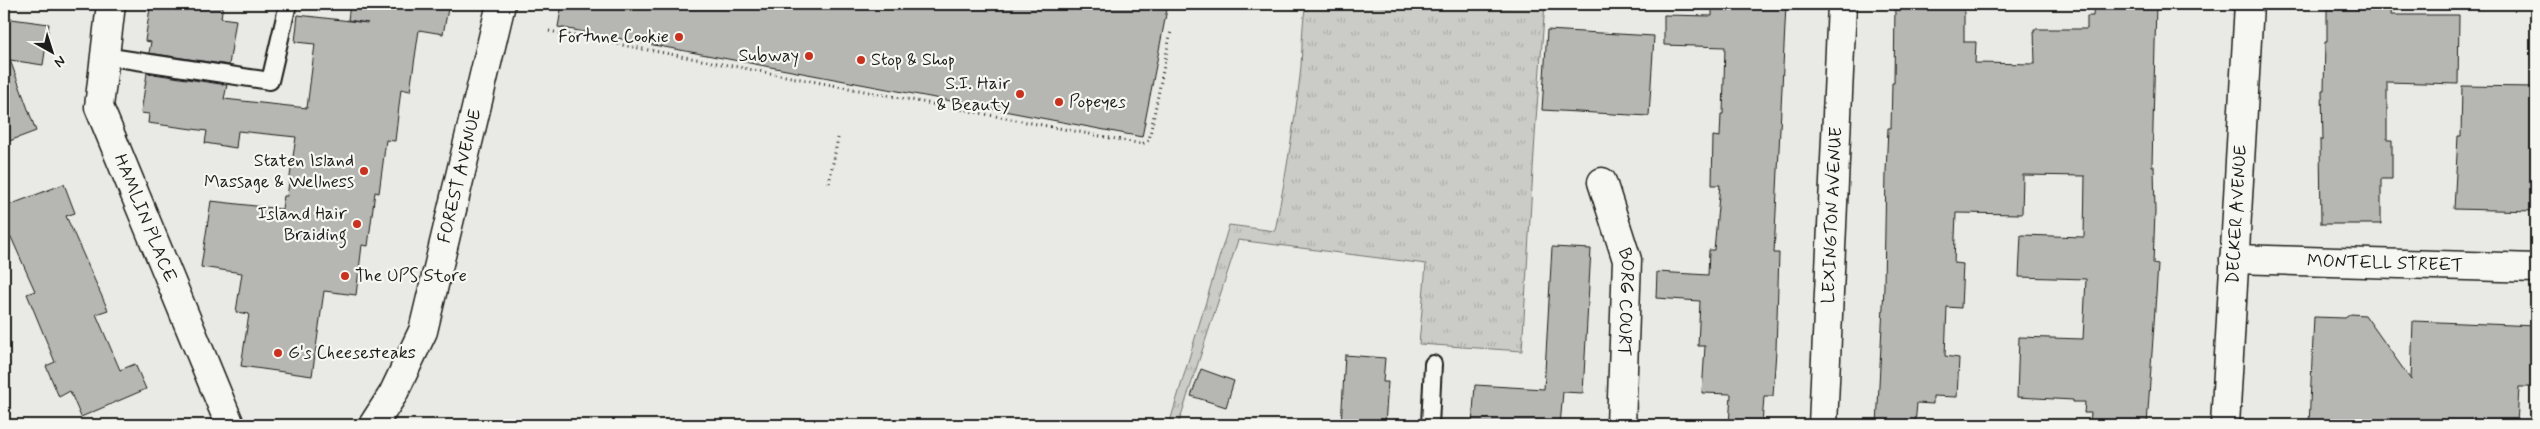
<svg xmlns="http://www.w3.org/2000/svg" width="2540" height="429" font-family="Mynerve,sans-serif">
	<defs>
		<pattern id="grass-tufts" width="24" height="20" patternUnits="userSpaceOnUse" patternTransform="scale(1.25)"><rect width="24" height="20" fill="#cbcbc7"/><path d="M3 7l-1-3M5 7V3M7 7l1-3M15 17l-1-3M17 17v-4M19 17l1-3" fill="none" stroke="#aeaeaa"/></pattern>
	</defs>
	<rect width="100%" height="100%" fill="#e9e9e5"/>
	<filter id="ink" filterUnits="userSpaceOnUse"><feTurbulence type="fractalNoise" baseFrequency=".02" numOctaves="2"/><feDisplacementMap in="SourceGraphic" scale="10" xChannelSelector="R" yChannelSelector="G"/><feConvolveMatrix kernelMatrix="1 2 1 2 8 2 1 2 1" color-interpolation-filters="sRGB"/></filter>
	<g filter="url(#ink)">
		<!-- grass -->
		<path fill="url(#grass-tufts)" stroke="#747472" d="M 1306,4 L 1545,4 L 1536,120 L 1522,351 L 1419,344 L 1426,264 L 1238,240 L 1178,425 L 1169,425 L 1229,225 L 1275,231 C 1285,179 1294,128 1300,76 C 1303,51 1301,28 1306,4 Z"/>
		<!-- building -->
		<path fill="#b6b6b3" stroke="#1c1c1c" d="M 162,4 L 223,4 L 221,18 L 236,20 L 229,65 L 149,53 L 151,42 L 145,41 L 150,8 L 162,10 Z
			M 350,4 L 449,4 L 443,34 L 419,30 L 410,91 L 401,89 L 395,141 L 386,140 L 379,193 L 375,192 L 368,246 L 362,245 L 356,295 L 324,291 L 312,376 L 241,366 L 249,314 L 236,312 L 242,273 L 201,267 L 211,201 L 282,209 L 284,196 L 287,196 L 296,137 L 238,131 L 236,148 L 205,143 L 207,131 L 148,123 L 149,114 L 141,113 L 147,73 L 227,85 L 224,99 L 307,108 L 315,44 L 295,42 L 298,15 L 368,23 L 348,20 Z
			M 562,4 L 1168,4 L 1142,137 L 558,27 Z
			M 1734,4 L 1786,5 L 1774,253 L 1779,253 L 1776,350 L 1773,396 L 1764,396 L 1762,425 L 1729,425 L 1731,394 L 1702,393 L 1705,346 L 1698,346 L 1700,301 L 1656,298 L 1657,272 L 1708,275 L 1709,250 L 1714,250 L 1720,185 L 1712,185 L 1713,136 L 1720,137 L 1721,114 L 1723,114 L 1725,47 L 1664,45 L 1664,15 L 1712,16 L 1712,9 L 1734,10 Z
			M 1895,4 L 1964,4 L 1964,42 L 1976,42 L 1975,63 L 2035,64 L 2034,29 L 2087,29 L 2087,16 L 2093,16 L 2094,4 L 2156,4 L 2152,166 L 2154,166 L 2155,212 L 2153,264 L 2158,265 L 2147,425 L 2090,425 L 2091,413 L 2084,413 L 2085,402 L 2073,402 L 2073,400 L 2017,397 L 2019,337 L 2083,339 L 2086,279 L 2019,277 L 2021,235 L 2084,237 L 2085,176 L 2023,175 L 2022,214 L 1956,213 L 1954,263 L 1963,264 L 1961,308 L 1947,307 L 1945,356 L 1959,358 L 1957,397 L 1933,396 L 1933,404 L 1917,403 L 1915,425 L 1877,425 L 1884,286 L 1886,172 L 1888,128 L 1891,128 L 1892,83 L 1894,83 Z
			M 2327,4 L 2392,4 L 2391,15 L 2459,15 L 2458,84 L 2387,82 L 2387,140 L 2392,140 L 2392,179 L 2381,179 L 2381,224 L 2321,224 L 2320,140 L 2323,140 L 2322,90 L 2324,90 L 2325,42 L 2327,42 Z
			M 4,18 L 49,24 L 43,65 L 10,60 L 36,131 L 4,143 Z
			M 1547,30 L 1654,36 L 1649,116 L 1542,110 Z
			M 2462,86 L 2536,87 L 2535,211 L 2454,209 L 2458,136 L 2461,136 Z
			M 64,184 L 75,213 L 66,216 L 108,310 L 96,314 L 120,370 L 135,364 L 146,389 L 81,417 L 70,391 L 59,397 L 46,366 L 55,362 L 27,294 L 35,291 L 11,237 L 4,239 L 4,207 Z
			M 1552,247 L 1591,249 L 1583,393 L 1563,392 L 1560,425 L 1472,425 L 1475,385 L 1544,389 Z
			M 2351,314 L 2365,315 L 2411,380 L 2413,321 L 2536,326 L 2536,387 L 2519,387 L 2517,425 L 2309,425 L 2314,317 L 2345,318 Z
			M 1345,355 L 1385,358 L 1383,382 L 1388,382 L 1385,425 L 1341,425 Z
			M 1201,369 L 1234,381 L 1226,407 L 1191,396 Z"/>
		<g fill="none" stroke-linecap="round" stroke-linejoin="round">
			<defs>
				<path id="service" d="M 104,56 L 270,81 L 288,4
					M 1430,425 L 1433,364"/>
				<g id="minor">
					<path id="s1" d="M 111,4 L 99,107 L 230,425"/>
					<path id="s2" d="M 1602,182 L 1627,260 L 1621,425"/>
					<path id="s3" d="M 2234,259 L 2536,268"/>
					<path id="s4" d="M 1823,425 L 1842,5"/>
					<path id="s5" d="M 2225,425 L 2249,4"/>
				</g>
				<g id="secondary">
					<path id="s6" d="M 373,425 L 393,394 L 423,331 L 501,4"/>
				</g>
			</defs>
			<!-- service casing -->
			<use href="#service" stroke="#1c1c1c" stroke-width="20"/>
			<!-- minor casing -->
			<use href="#minor" stroke="#1c1c1c" stroke-width="31"/>
			<!-- secondary casing -->
			<use href="#secondary" stroke="#1c1c1c" stroke-width="31"/>
			<!-- path -->
			<path stroke="#1c1c1c" stroke-width="3" stroke-dasharray="1 4" stroke-linecap="butt" d="M 549,31 L 1142,144 L 1149,140 L 1171,31
				M 829,183 L 838,138"/>
			<!-- service -->
			<use href="#service" stroke="#f6f6f2" stroke-width="16"/>
			<!-- minor -->
			<use href="#minor" stroke="#f6f6f2" stroke-width="28"/>
			<!-- secondary -->
			<use href="#secondary" stroke="#f6f6f2" stroke-width="28"/>
		</g>
	</g>
	<!-- markers -->
	<g fill="#c8321e" stroke="#f6f6f2" stroke-width="2">
		<circle cx="679" cy="37" r="5"/>
		<circle cx="809" cy="56" r="5"/>
		<circle cx="861" cy="60" r="5"/>
		<circle cx="1020" cy="94" r="5"/>
		<circle cx="1059" cy="102" r="5"/>
		<circle cx="364" cy="171" r="5"/>
		<circle cx="357" cy="224" r="5"/>
		<circle cx="345" cy="276" r="5"/>
		<circle cx="278" cy="353" r="5"/>
	</g>
	<g text-anchor="middle" dominant-baseline="central" stroke-width="4.5" stroke-linejoin="round" paint-order="stroke">
		<!-- poi labels -->
		<g font-size="18" fill="#1c1c1c" stroke="#f6f6f2" text-anchor="end">
			<text x="669" y="37">Fortune Cookie</text>
			<text x="799" y="56">Subway</text>
			<text x="871" y="60" text-anchor="start">Stop &amp; Shop</text>
			<text x="1010" y="84">S.I. Hair<tspan x="1010" dy="21">&amp; Beauty</tspan></text>
			<text x="1069" y="102" text-anchor="start">Popeyes</text>
			<text x="354" y="161">Staten Island<tspan x="354" dy="21">Massage &amp; Wellness</tspan></text>
			<text x="347" y="214">Island Hair<tspan x="347" dy="21">Braiding</tspan></text>
			<text x="355" y="276" text-anchor="start">The UPS Store</text>
			<text x="288" y="353" text-anchor="start">G's Cheesesteaks</text>
		</g>
		<!-- street labels -->
		<g font-size="18" fill="#1c1c1c" stroke="#f6f6f2">
			<text stroke="none"><textPath href="#s6" startOffset="266">FOREST AVENUE</textPath></text>
			<text stroke="none"><textPath href="#s4" startOffset="210">LEXINGTON AVENUE</textPath></text>
			<text stroke="none"><textPath href="#s5" startOffset="211">DECKER AVENUE</textPath></text>
			<text stroke="none"><textPath href="#s1" startOffset="224">HAMLIN PLACE</textPath></text>
			<text stroke="none"><textPath href="#s3" startOffset="151">MONTELL STREET</textPath></text>
			<text stroke="none"><textPath href="#s2" startOffset="124">BORG COURT</textPath></text>
		</g>
	</g>
	<!-- margin -->
	<rect width="2540" height="429" fill="none" stroke="#f6f6f2" stroke-width="20"/>
	<rect x="10" y="10" width="2520" height="409" fill="none" stroke="#1c1c1c" stroke-width="2" filter="url(#ink)"/>
	<!-- north arrow -->
	<g transform="translate(52 52) rotate(141)" stroke="#f6f6f2" stroke-width="4" paint-order="stroke">
	<path d="M0-4L9 19L0 12L-9 19Z" fill="#1c1c1c"/>
	<text y="-8" font-size="14" font-weight="bold" text-anchor="middle" fill="#1c1c1c">N</text>
	</g>
</svg>
